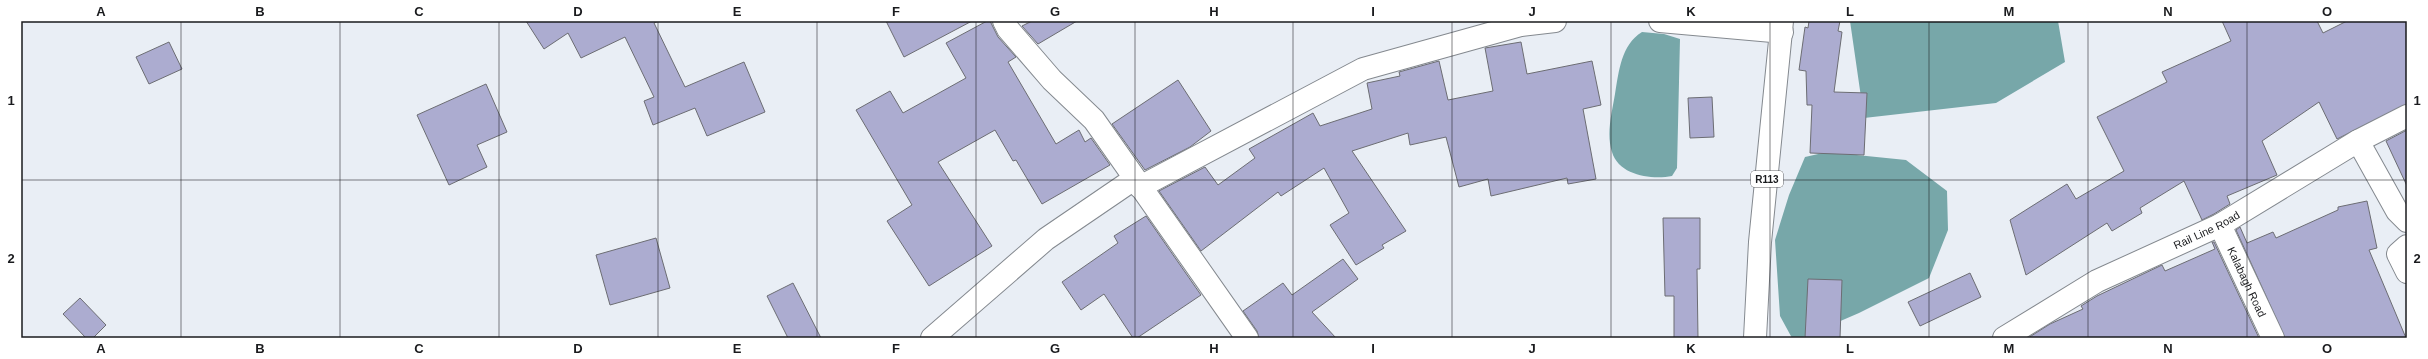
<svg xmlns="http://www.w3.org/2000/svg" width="2428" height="359" font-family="Helvetica,sans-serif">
	<rect width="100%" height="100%" fill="#e9eef5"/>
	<!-- water -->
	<path fill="#77a7a9" d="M 1850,21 L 2058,21 L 2065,62 L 1996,103 L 1864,118 Z
		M 1642,32 L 1664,34 L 1680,39 L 1677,168 L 1672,176 C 1653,180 1619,176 1612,152 C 1606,134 1612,112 1615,94 C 1619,71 1621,45 1642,32 Z
		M 1827,152 L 1906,160 L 1947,191 L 1948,230 L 1929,278 L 1859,313 L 1801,338 L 1792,338 L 1780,316 L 1775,240 L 1789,195 L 1805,157 Z"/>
	<!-- building -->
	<path fill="#acacd0" stroke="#6c6d73" d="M 526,21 L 659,21 L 654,23 L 685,87 L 744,62 L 765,112 L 707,136 L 695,108 L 653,125 L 644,101 L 654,97 L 625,37 L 581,58 L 568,33 L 544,49 Z
		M 886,21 L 972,21 L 904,57 Z
		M 987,21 L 990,21 L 998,37 L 1016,57 L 1008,62 L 1056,144 L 1079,130 L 1085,142 L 1091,138 L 1110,165 L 1042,204 L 1016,160 L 1013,161 L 995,130 L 938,162 L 992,246 L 929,286 L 887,221 L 912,205 L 856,110 L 890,91 L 903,113 L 966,78 L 946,43 Z
		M 1032,21 L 1077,21 L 1038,44 L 1022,26 Z
		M 1809,21 L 1840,21 L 1838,31 L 1842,32 L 1834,92 L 1867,93 L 1864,155 L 1810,153 L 1812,105 L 1807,105 L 1806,71 L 1799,70 L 1805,27 L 1808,28 Z
		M 2222,21 L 2317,21 L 2323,33 L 2347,21 L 2407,21 L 2407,104 L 2337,139 L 2319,102 L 2262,141 L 2277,175 L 2227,196 L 2230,204 L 2214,214 L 2202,220 L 2184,181 L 2140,208 L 2142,213 L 2112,231 L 2107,223 L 2026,275 L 2010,220 L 2067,184 L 2076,199 L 2124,171 L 2097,117 L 2167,82 L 2162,72 L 2231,41 Z
		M 169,42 L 182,69 L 149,84 L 136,57 Z
		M 1521,42 L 1527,74 L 1592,61 L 1601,105 L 1583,109 L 1596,179 L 1568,184 L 1567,178 L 1491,196 L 1488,179 L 1459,187 L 1446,137 L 1410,145 L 1408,133 L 1352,151 L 1406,231 L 1382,245 L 1384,248 L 1356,265 L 1330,225 L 1349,213 L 1324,168 L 1281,196 L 1278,192 L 1201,251 L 1159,191 L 1205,167 L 1218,185 L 1255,158 L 1249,149 L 1313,113 L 1320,126 L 1372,109 L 1367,83 L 1400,76 L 1399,72 L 1439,61 L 1448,100 L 1493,91 L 1485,48 Z
		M 1178,80 L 1211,131 L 1190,147 L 1145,170 L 1112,124 Z
		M 486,84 L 507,132 L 477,145 L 487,167 L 449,185 L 417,115 Z
		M 1712,97 L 1714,137 L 1690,138 L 1688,98 Z
		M 2407,130 L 2407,186 L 2386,141 Z
		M 2367,201 L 2377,248 L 2369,250 L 2406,338 L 2285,338 L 2236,230 L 2240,227 L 2247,243 L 2273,232 L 2276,238 L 2338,210 L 2338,207 Z
		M 1146,216 L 1201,295 L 1137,338 L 1133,338 L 1104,294 L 1081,310 L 1062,282 L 1118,243 L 1114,236 Z
		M 1663,218 L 1700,218 L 1700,269 L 1697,269 L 1698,338 L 1674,338 L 1674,296 L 1665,296 Z
		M 656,238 L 670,288 L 610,305 L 596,255 Z
		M 2212,242 L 2214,242 L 2259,338 L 2028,338 L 2050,324 L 2083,309 L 2081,306 L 2097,296 L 2162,265 L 2165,271 L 2215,249 Z
		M 1343,259 L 1358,279 L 1312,312 L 1336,338 L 1259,338 L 1257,331 L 1243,311 L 1283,283 L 1292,295 Z
		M 1970,273 L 1981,297 L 1920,326 L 1908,302 Z
		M 1808,279 L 1842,280 L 1840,338 L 1805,338 Z
		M 793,283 L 821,338 L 788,338 L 767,296 Z
		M 80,298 L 106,325 L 93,338 L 86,338 L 63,314 Z"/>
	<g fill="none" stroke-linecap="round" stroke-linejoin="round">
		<defs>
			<g id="minor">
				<path d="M 1004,21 L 1008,29 L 1052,80 L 1094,120 L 1247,338"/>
				<path d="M 1660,21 L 1782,32"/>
				<path d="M 2358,141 L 2397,211 L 2407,221"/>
				<path d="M 1140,187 L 1363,69 L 1521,25 L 1555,21"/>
				<path id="s1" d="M 2220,225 L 2273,338"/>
				<path d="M 2407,246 L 2398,254 L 2407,272"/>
				<path d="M 932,338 L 1046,239 L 1134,179"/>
			</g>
			<g id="tertiary">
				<path id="s2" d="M 2004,338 L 2097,281 L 2220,225 L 2358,141 L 2407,116"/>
			</g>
			<path id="primary" d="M 1755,338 L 1760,242 L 1782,21"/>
		</defs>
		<!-- minor casing -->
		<use href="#minor" stroke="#84898f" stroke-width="24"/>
		<!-- tertiary casing -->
		<use href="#tertiary" stroke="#84898f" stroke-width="24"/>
		<!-- primary casing -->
		<use href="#primary" stroke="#84898f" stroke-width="24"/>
		<!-- minor -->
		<use href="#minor" stroke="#fff" stroke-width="22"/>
		<!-- tertiary -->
		<use href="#tertiary" stroke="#fff" stroke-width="22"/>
		<!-- primary -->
		<use href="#primary" stroke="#fff" stroke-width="22"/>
	</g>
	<!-- grid -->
	<path fill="none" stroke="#1a1b1e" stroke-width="1" stroke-opacity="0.55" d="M 181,21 L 181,338M 340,21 L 340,338M 499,21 L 499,338M 658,21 L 658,338M 817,21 L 817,338M 976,21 L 976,338M 1135,21 L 1135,338M 1293,21 L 1293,338M 1452,21 L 1452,338M 1611,21 L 1611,338M 1770,21 L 1770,338M 1929,21 L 1929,338M 2088,21 L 2088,338M 2247,21 L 2247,338M 21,180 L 2407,180"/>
	<g text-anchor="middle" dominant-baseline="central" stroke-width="3" stroke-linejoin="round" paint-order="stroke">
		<!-- shield labels -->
		<rect fill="#fff" stroke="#5f5f62" stroke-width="1" x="1751" y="171" width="32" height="16" rx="3"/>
		<g font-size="10" font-weight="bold" fill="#1a1b1e">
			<text x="1767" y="179">R113</text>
		</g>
		<!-- street labels -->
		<g font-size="11" fill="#1a1b1e" stroke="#fff">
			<text stroke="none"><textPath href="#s2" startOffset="230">Rail Line Road</textPath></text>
			<text stroke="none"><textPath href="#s1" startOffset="63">Kalabagh Road</textPath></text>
		</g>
	</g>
	<!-- border -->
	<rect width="2428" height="359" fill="none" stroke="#ffffff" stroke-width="44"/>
	<rect x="22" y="22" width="2384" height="315" fill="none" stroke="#1a1b1e" stroke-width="1.5"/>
	<g font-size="13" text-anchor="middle" font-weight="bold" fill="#1a1b1e">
		<text x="101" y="16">A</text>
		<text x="260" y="16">B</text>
		<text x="419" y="16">C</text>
		<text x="578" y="16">D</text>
		<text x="737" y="16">E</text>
		<text x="896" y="16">F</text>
		<text x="1055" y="16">G</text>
		<text x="1214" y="16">H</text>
		<text x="1373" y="16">I</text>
		<text x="1532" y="16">J</text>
		<text x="1691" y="16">K</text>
		<text x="1850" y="16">L</text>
		<text x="2009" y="16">M</text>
		<text x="2168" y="16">N</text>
		<text x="2327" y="16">O</text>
		<text x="11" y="105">1</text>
		<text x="2417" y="105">1</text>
		<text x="11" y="263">2</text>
		<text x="2417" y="263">2</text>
		<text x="101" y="353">A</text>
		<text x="260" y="353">B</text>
		<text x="419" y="353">C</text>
		<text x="578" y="353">D</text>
		<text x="737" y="353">E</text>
		<text x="896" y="353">F</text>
		<text x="1055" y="353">G</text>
		<text x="1214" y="353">H</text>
		<text x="1373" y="353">I</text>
		<text x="1532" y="353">J</text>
		<text x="1691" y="353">K</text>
		<text x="1850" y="353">L</text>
		<text x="2009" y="353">M</text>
		<text x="2168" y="353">N</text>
		<text x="2327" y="353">O</text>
	</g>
</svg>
